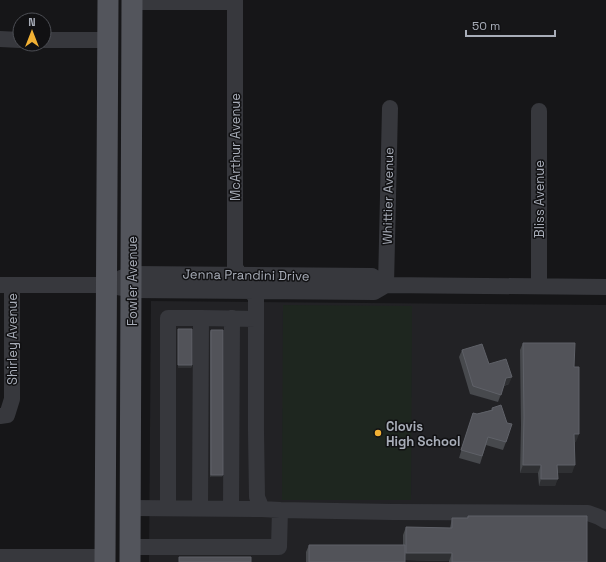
<svg xmlns="http://www.w3.org/2000/svg" width="606" height="562" font-family="'Space Grotesk',sans-serif">
	<rect width="100%" height="100%" fill="#161618"/>
	<!-- built -->
	<path fill="#222225" d="M 151,301 L 606,305 L 606,562 L 149,562 Z"/>
	<!-- green -->
	<path fill="#1e261f" d="M 283,305 L 412,306 L 411,500 L 282,500 Z"/>
	<g fill="none" stroke-linecap="round" stroke-linejoin="round">
		<!-- minor -->
		<path stroke="#37383d" stroke-width="16" d="M 132,2 L 235,2
			M 0,39 L 20,40
			M 44,40 L 108,40
			M 121,278 L 132,274 L 372,276 L 386,285
			M 0,285 L 107,285 L 132,290 L 374,292 L 386,285 L 606,287
			M 386,285 L 390,108
			M 539,286 L 539,111
			M 201,318 L 256,319
			M 0,416 L 7,415 L 12,399 L 12,285
			M 131,508 L 262,509
			M 168,508 L 168,318 L 201,318 L 200,509
			M 231,509 L 232,318
			M 280,510 L 392,512 L 588,513 L 599,517 L 606,521
			M 130,547 L 279,547 L 280,510 L 262,509 L 257,497 L 256,431 L 256,298 L 239,274 L 235,267 L 235,0
			M 0,557 L 105,557"/>
		<!-- major -->
		<path stroke="#53555c" stroke-width="21" d="M 105,562 L 108,0
			M 130,562 L 132,0"/>
	</g>
	<!-- wall -->
	<path fill="#47494d" d="M 178,329 L 192,365 L 191,368 L 178,368 Z
		M 211,330 L 222,477 L 210,477 L 210,332 Z
		M 523,343 L 574,367 L 576,442 L 575,442 L 572,473 L 558,473 L 555,486 L 539,486 L 538,473 L 520,473 L 521,425 L 520,350 Z
		M 462,350 L 489,364 L 509,384 L 504,386 L 498,402 L 470,394 L 459,357 Z
		M 492,408 L 507,423 L 506,442 L 503,450 L 486,445 L 480,464 L 459,458 L 473,413 L 477,414 L 491,410 Z
		M 468,516 L 587,562 L 449,562 L 449,561 L 405,560 L 405,562 L 306,562 L 306,552 L 309,545 L 403,545 L 403,535 L 406,527 L 450,528 L 452,518 L 467,518 Z"/>
	<!-- shaded-wall -->
	<path fill="#2f3033" d="M 178,365 L 192,365 L 191,368 L 178,368 Z
		M 512,377 L 509,384 L 503,386 L 506,378 Z
		M 574,434 L 579,434 L 576,442 L 572,442 Z
		M 523,465 L 541,465 L 538,473 L 520,473 Z
		M 557,465 L 575,465 L 572,473 L 555,473 Z
		M 211,475 L 223,475 L 222,477 L 210,477 Z
		M 541,479 L 558,479 L 555,486 L 539,486 Z
		M 406,553 L 452,553 L 449,561 L 403,560 Z"/>
	<!-- building -->
	<path fill="#525359" stroke="#5f6168" d="M 178,329 L 192,329 L 192,365 L 178,365 Z
		M 211,330 L 223,330 L 223,475 L 211,475 Z
		M 523,343 L 575,343 L 574,367 L 579,367 L 579,434 L 574,434 L 575,465 L 557,465 L 558,479 L 541,479 L 541,465 L 523,465 L 524,417 Z
		M 482,344 L 489,364 L 506,359 L 512,377 L 506,378 L 501,395 L 473,386 L 462,350 Z
		M 501,405 L 507,423 L 512,424 L 506,442 L 488,437 L 482,456 L 461,450 L 473,413 L 477,414 L 493,410 L 492,408 Z
		M 468,516 L 587,516 L 587,562 L 452,562 L 452,553 L 406,553 L 406,527 L 452,528 L 452,518 L 468,518 Z
		M 309,545 L 405,545 L 405,562 L 309,562 Z
		M 179,557 L 251,557 L 251,562 L 179,562 Z"/>
	<!-- markers -->
	<circle fill="#f2b134" stroke="#111113" stroke-width="1.5" cx="378" cy="433" r="4"/>
	<g text-anchor="middle" dominant-baseline="central" stroke-width="3" stroke-linejoin="round" paint-order="stroke">
		<!-- street labels -->
		<g font-size="13" fill="#a8adb8" stroke="#111113">
			<text transform="translate(235 147) rotate(-90)">McArthur Avenue</text>
			<text transform="translate(388 196) rotate(-89)">Whittier Avenue</text>
			<text transform="translate(539 199) rotate(-90)">Bliss Avenue</text>
			<text transform="translate(246 275) rotate(1)">Jenna Prandini Drive</text>
			<text transform="translate(132 281) rotate(-90)">Fowler Avenue</text>
			<text transform="translate(12 339) rotate(-90)">Shirley Avenue</text>
		</g>
		<!-- poi labels -->
		<g font-size="13" font-weight="bold" fill="#a8adb8" stroke="#111113" text-anchor="start">
			<text x="386" y="426">Clovis<tspan x="386" dy="15">High School</tspan></text>
		</g>
	</g>
	<!-- north arrow -->
	<g transform="translate(32 32)"><circle r="19" fill="#111113" stroke="#4d4f55"/>
	<path d="M0-3L7 15L0 10L-7 15Z" fill="#f2b134"/>
	<text y="-6" font-size="11" font-weight="bold" text-anchor="middle" fill="#a8adb8">N</text>
	</g>
	<!-- scale -->
	<path d="M466 30v6h89v-6" fill="none" stroke="#a8adb8" stroke-width="2"/>
	<text x="472" y="30" font-size="12" fill="#a8adb8" stroke="#111113" stroke-width="3" paint-order="stroke">50 m</text>
</svg>
